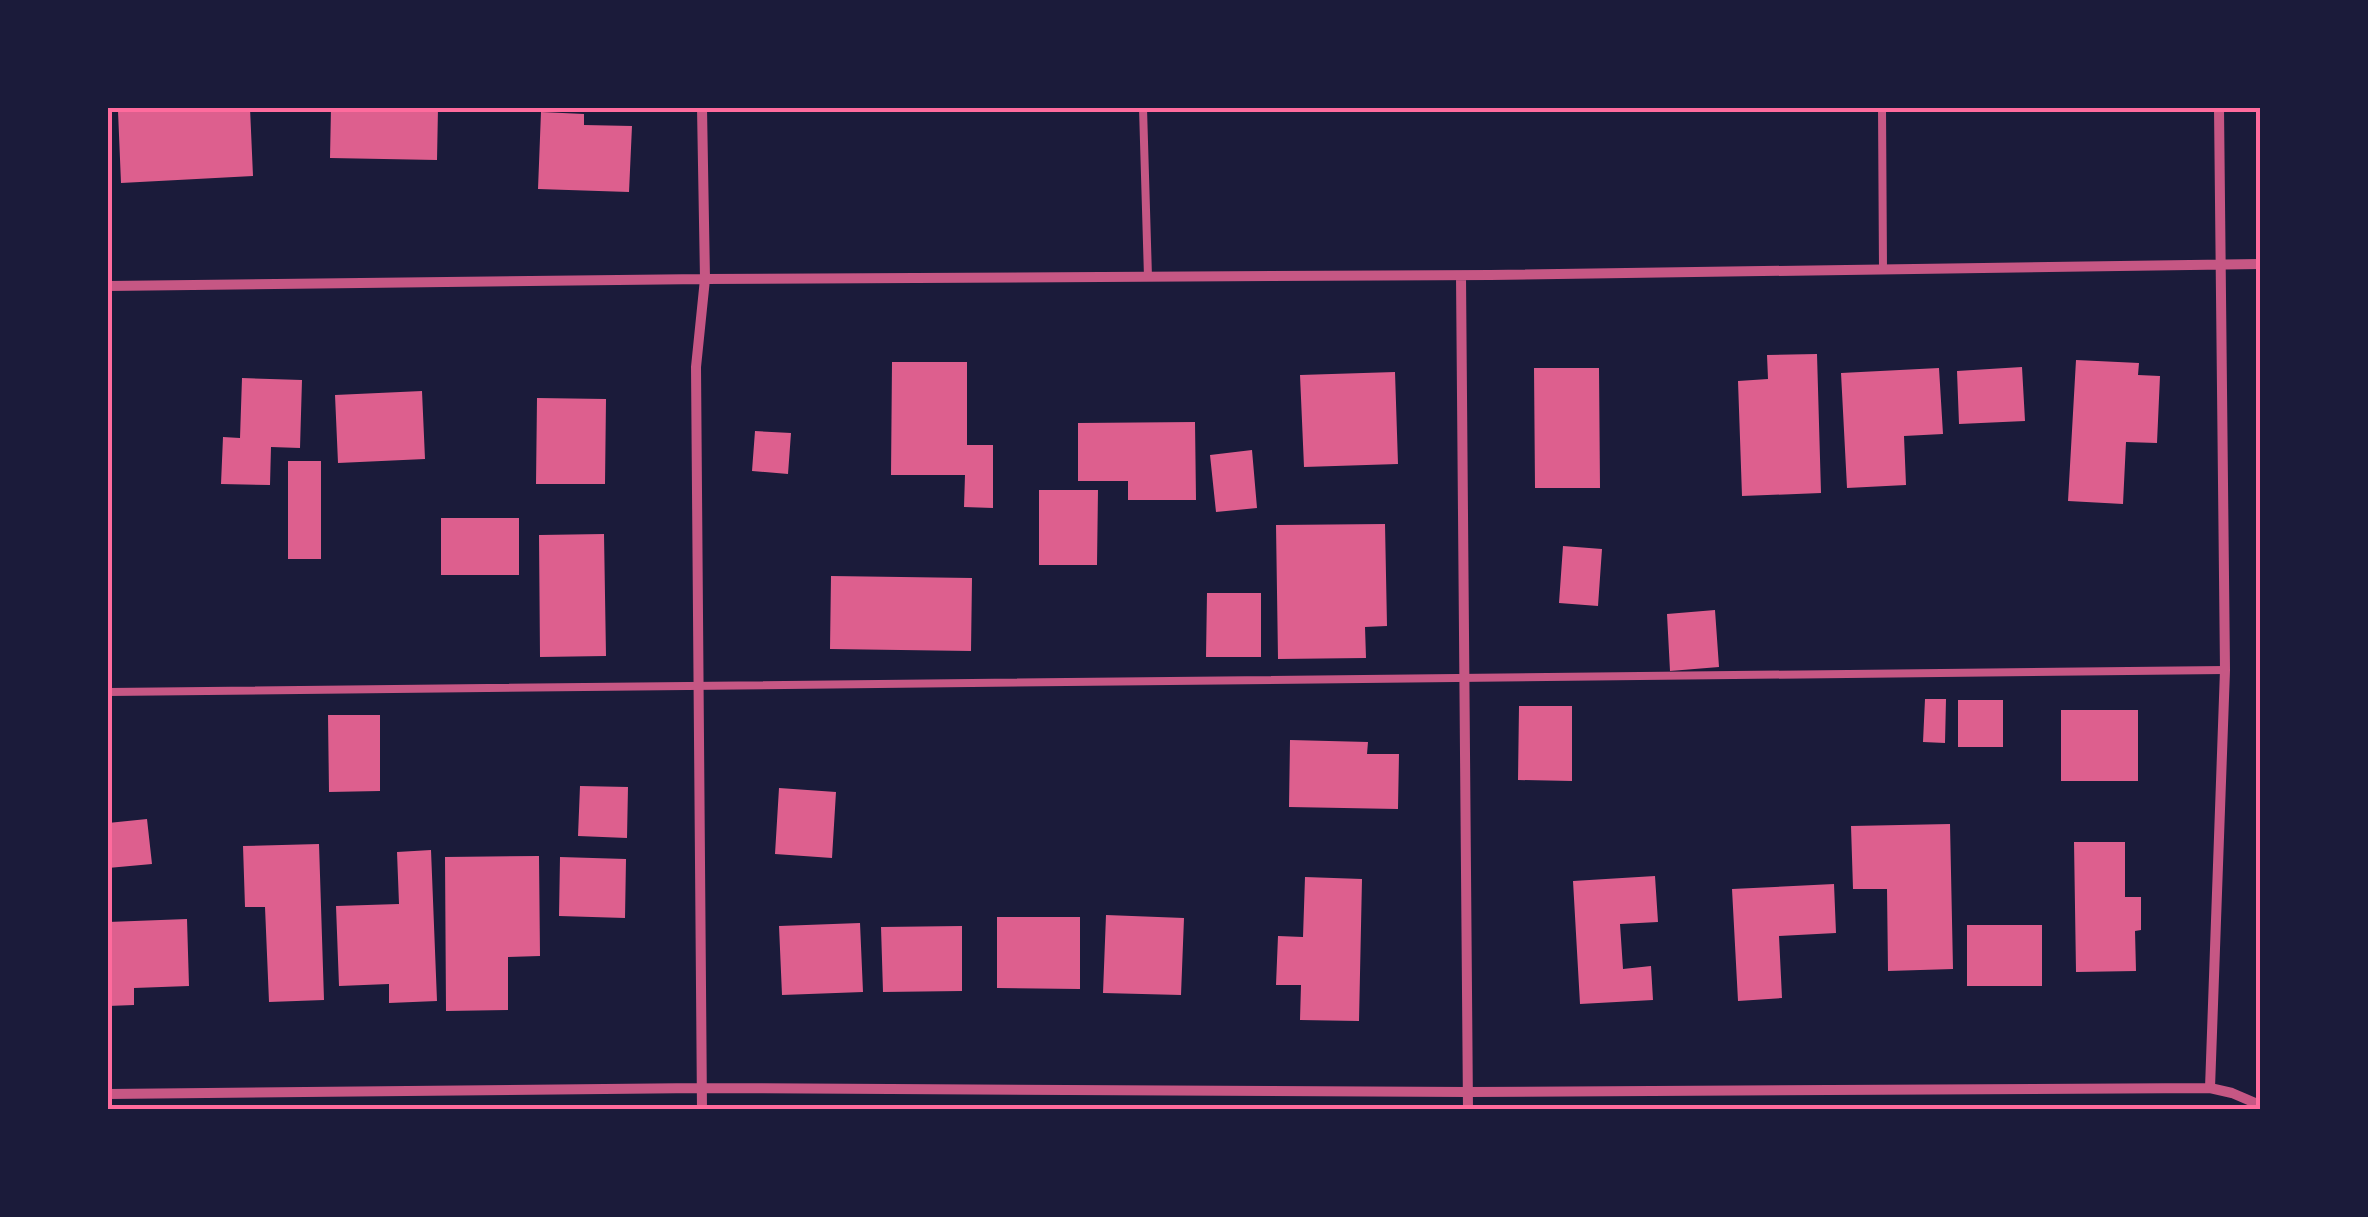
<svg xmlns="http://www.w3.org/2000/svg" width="2368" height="1217" font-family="'Sofia Sans Condensed',sans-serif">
	<rect width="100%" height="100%" fill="#1b1b3a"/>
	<!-- building -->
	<path fill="#dd5f8e" d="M 190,108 L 250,108 L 253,176 L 121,183 L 118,111 Z
		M 331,108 L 438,108 L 437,160 L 330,158 Z
		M 541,112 L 584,114 L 584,125 L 632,126 L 629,192 L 538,189 Z
		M 1817,354 L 1821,493 L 1742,496 L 1738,381 L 1768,379 L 1767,355 Z
		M 2076,360 L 2139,363 L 2138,375 L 2160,376 L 2157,443 L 2126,442 L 2123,504 L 2068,501 Z
		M 892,362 L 967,362 L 967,445 L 993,445 L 993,508 L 964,507 L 965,475 L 891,475 Z
		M 2022,367 L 2025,421 L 1959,424 L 1957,371 Z
		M 1534,368 L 1599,368 L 1600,488 L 1535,488 Z
		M 1939,368 L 1943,434 L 1904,436 L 1906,485 L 1847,488 L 1841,373 Z
		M 1395,372 L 1398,464 L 1304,467 L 1300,375 Z
		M 242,378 L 302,380 L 300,448 L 271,447 L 270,485 L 221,484 L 223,437 L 240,438 Z
		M 422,391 L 425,459 L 338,463 L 335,395 Z
		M 537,398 L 606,399 L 605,484 L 536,484 Z
		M 1195,422 L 1196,500 L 1128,500 L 1128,481 L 1078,481 L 1078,423 Z
		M 755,431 L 791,433 L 788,474 L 752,471 Z
		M 1252,450 L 1257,508 L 1216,512 L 1210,455 Z
		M 288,461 L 321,461 L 321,559 L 288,559 Z
		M 1039,490 L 1098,490 L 1097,565 L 1039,565 Z
		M 441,518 L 519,518 L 519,575 L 441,575 Z
		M 1385,524 L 1387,626 L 1365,627 L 1366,658 L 1278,659 L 1276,525 Z
		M 604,534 L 606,656 L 540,657 L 539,535 Z
		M 1563,546 L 1602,549 L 1598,606 L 1559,603 Z
		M 831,576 L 972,578 L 971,651 L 830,649 Z
		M 1207,593 L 1261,593 L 1261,657 L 1206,657 Z
		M 1715,610 L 1719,667 L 1670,671 L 1667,614 Z
		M 1925,699 L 1946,699 L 1945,743 L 1923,742 Z
		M 1958,700 L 2003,700 L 2003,747 L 1958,747 Z
		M 1519,706 L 1572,706 L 1572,781 L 1518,780 Z
		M 2061,710 L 2138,710 L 2138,781 L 2061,781 Z
		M 328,715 L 380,715 L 380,791 L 329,792 Z
		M 1290,740 L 1368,742 L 1367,754 L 1399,754 L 1398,809 L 1289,807 Z
		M 580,786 L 628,787 L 627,838 L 578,836 Z
		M 779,788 L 836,792 L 832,858 L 775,854 Z
		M 147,819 L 152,864 L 108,868 L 108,823 Z
		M 1950,824 L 1953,969 L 1888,971 L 1887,889 L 1853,889 L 1851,826 Z
		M 2074,842 L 2125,842 L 2125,897 L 2141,897 L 2141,930 L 2135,931 L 2136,971 L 2076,972 Z
		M 319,844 L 324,1000 L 269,1002 L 265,907 L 245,907 L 243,846 Z
		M 431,850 L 437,1001 L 389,1003 L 389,984 L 339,986 L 336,906 L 399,904 L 397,852 Z
		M 539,856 L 540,956 L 508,957 L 508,1010 L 446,1011 L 445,857 Z
		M 560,857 L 626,859 L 625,918 L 559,916 Z
		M 1655,876 L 1658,922 L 1620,924 L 1623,969 L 1651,966 L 1653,1000 L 1580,1004 L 1573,881 Z
		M 1305,877 L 1362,879 L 1359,1021 L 1300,1020 L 1301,985 L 1276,985 L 1278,936 L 1303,937 Z
		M 1834,884 L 1836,933 L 1779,936 L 1782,998 L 1738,1001 L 1732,889 Z
		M 1106,915 L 1184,918 L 1181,995 L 1103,993 Z
		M 997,917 L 1080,917 L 1080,989 L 997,988 Z
		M 187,919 L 189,986 L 134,988 L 134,1005 L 108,1006 L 108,922 Z
		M 860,923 L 863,992 L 782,995 L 779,926 Z
		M 1967,925 L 2042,925 L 2042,986 L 1967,986 Z
		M 962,926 L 962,991 L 883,992 L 881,927 Z"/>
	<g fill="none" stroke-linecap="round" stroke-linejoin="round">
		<!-- service -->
		<path stroke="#c65784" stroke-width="8" d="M 1143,108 L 1148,277
			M 1882,108 L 1883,269
			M 108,692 L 2225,670"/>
		<!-- minor -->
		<path stroke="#c65784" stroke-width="10" d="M 1461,276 L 1468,1110
			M 108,286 L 705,279 L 1490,275 L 2260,264
			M 2210,1088 L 2225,670 L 2219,108
			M 108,1094 L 701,1088 L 1468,1092 L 2210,1088 L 2232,1093 L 2260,1105
			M 702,1110 L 696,367 L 705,279 L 702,108"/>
	</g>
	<!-- border -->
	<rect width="2368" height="1217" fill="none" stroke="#1b1b3a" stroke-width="220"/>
	<rect x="110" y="110" width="2148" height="997" fill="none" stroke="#ff6b9d" stroke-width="4"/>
</svg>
